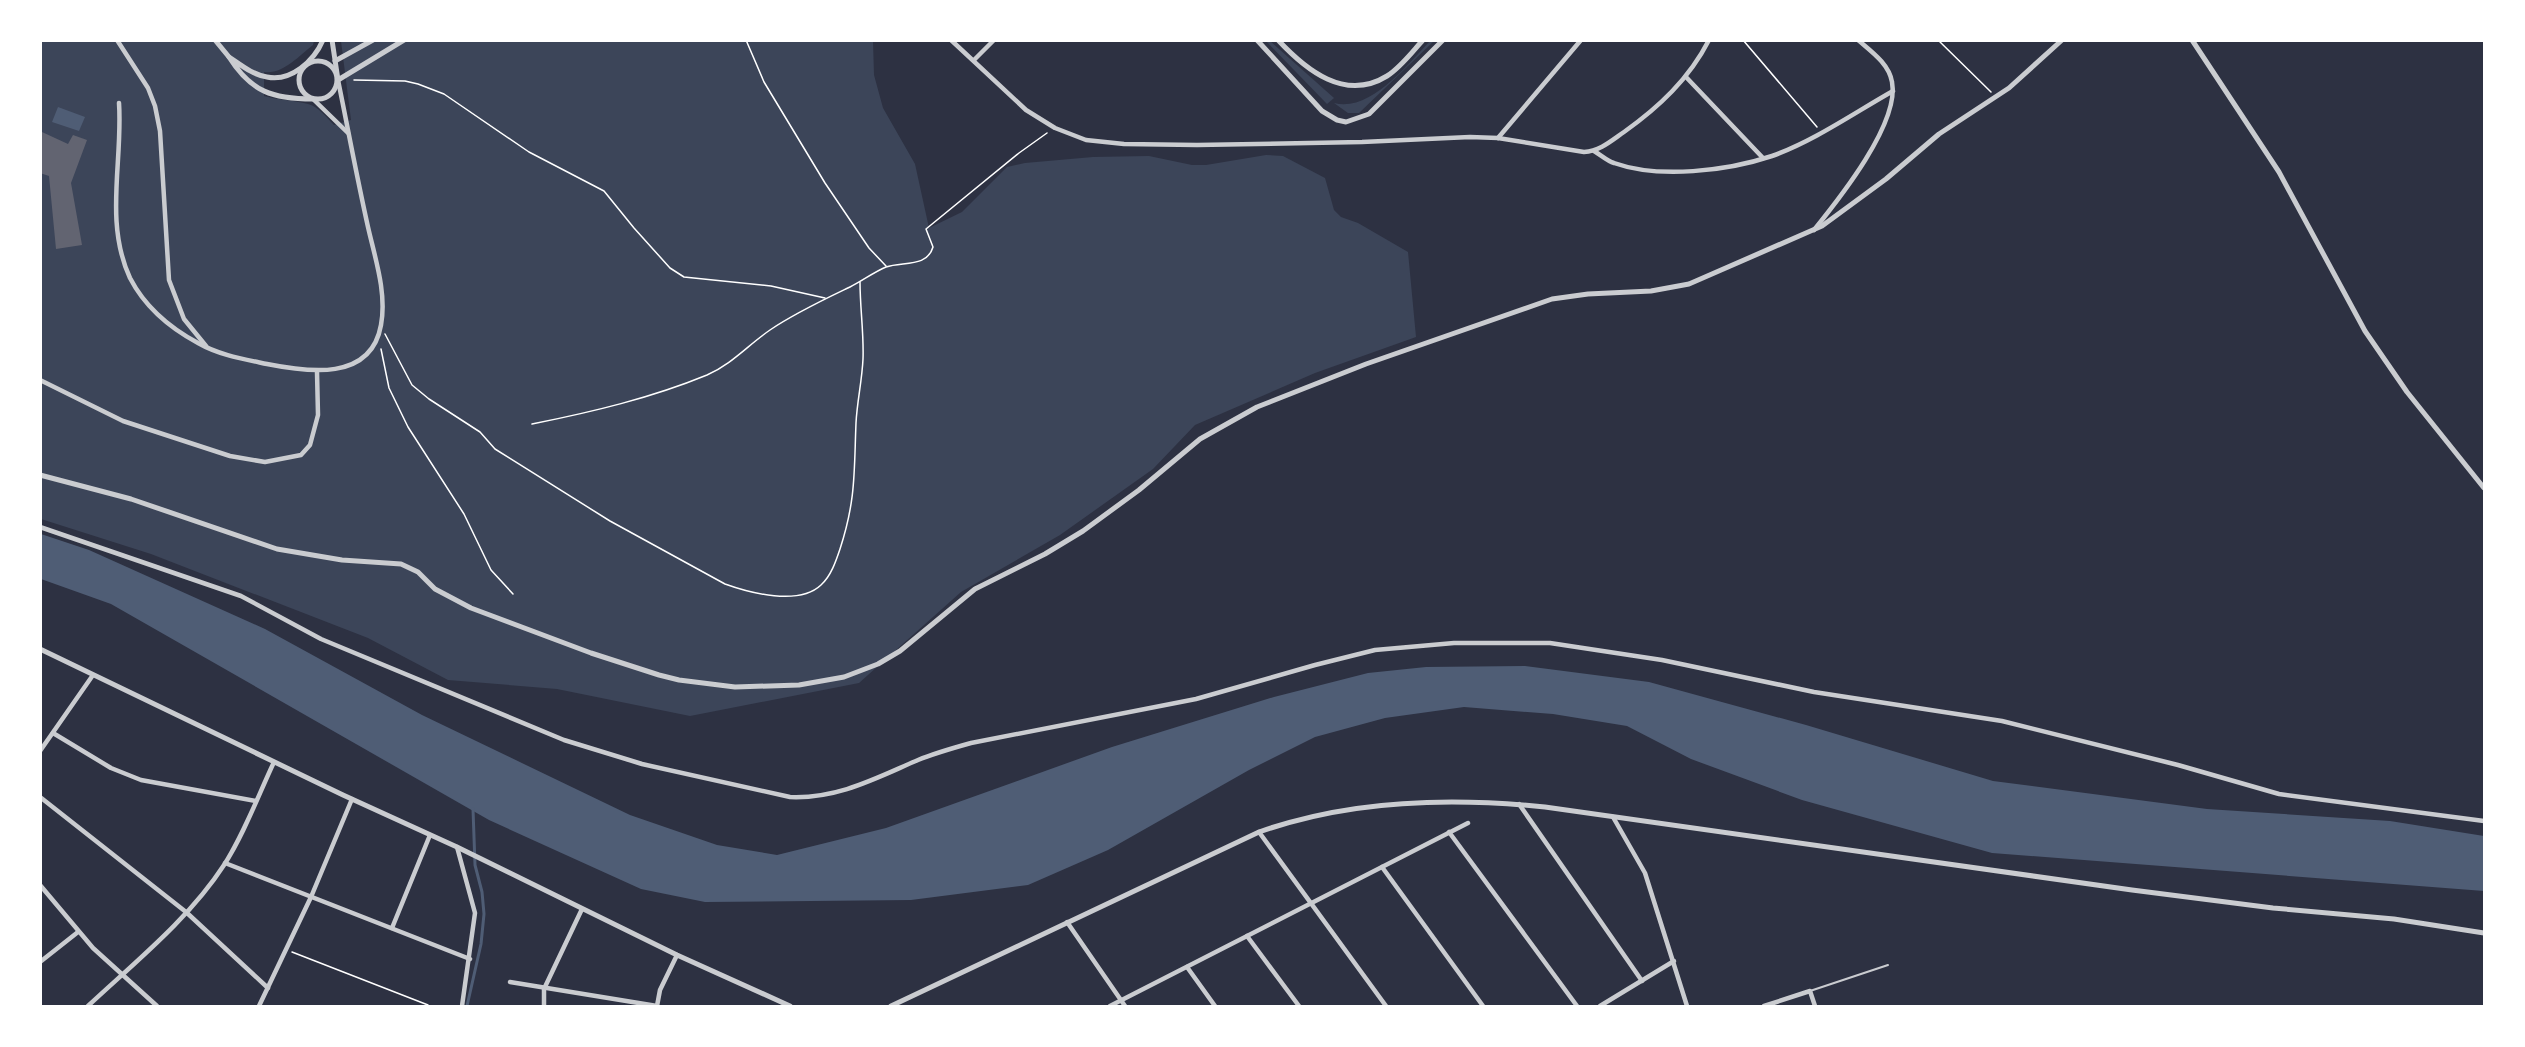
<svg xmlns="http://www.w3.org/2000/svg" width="2525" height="1047" font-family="Cabin,sans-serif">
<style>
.green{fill:#3c4559}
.water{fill:#4f5d75}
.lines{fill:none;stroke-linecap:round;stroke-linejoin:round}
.stream{stroke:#4f5d75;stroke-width:3}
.building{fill:#626471}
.path{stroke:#fff;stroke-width:1.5}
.service{stroke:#caccd0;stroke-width:2}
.minor{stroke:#caccd0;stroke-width:4.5}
.tertiary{stroke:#caccd0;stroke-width:5}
</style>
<rect width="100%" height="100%" fill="#2d3142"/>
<g class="green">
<path d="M1431 40 1434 41 1359 113H1348L1334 103C1370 113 1408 64 1431 40Z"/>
<path d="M41 41H314L313 45C299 56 282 75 264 72V96C278 100 294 100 308 104 318 106 327 118 334 125L351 120 341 41H873L874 75 883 108 915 164 929 228 962 212 1007 167 1025 163 1093 157 1149 156 1192 165H1206L1266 155 1283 156 1325 178 1334 210 1341 217 1358 223 1408 252 1416 337 1315 373 1195 425 1153 469 1060 535 961 592 859 683 690 716 557 689 448 680 368 638 151 554 41 519Z"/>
<path d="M1266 41H1270L1334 98 1327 104Z"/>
</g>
<g class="water">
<path d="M58 107 85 117 79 131 52 122Z"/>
<path d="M41 534 89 550 265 629 422 715 630 815 717 845 777 855 886 828 1112 747 1274 697 1368 673 1426 667 1525 666 1649 682 1806 725 1993 781 2207 809 2390 821 2484 836V891L1992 853 1802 800 1691 759 1627 726 1553 714 1464 707 1385 718 1315 737 1249 770 1108 850 1028 885 911 900 705 902 641 889 489 820 111 604 41 579Z"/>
</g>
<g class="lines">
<path class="stream" d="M467 1006 481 944 484 914 482 892 475 865 473 809"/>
</g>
<path class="building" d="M42 132 68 144 73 135 87 140 71 183 82 245 56 249 49 176 40 173Z"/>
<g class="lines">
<g class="path">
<path d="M746 40 764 82 825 183 869 248 886 266"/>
<path d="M1743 40 1817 127"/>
<path d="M1938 40 1991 92"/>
<path d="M354 80 405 81 418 84 444 94 529 152 604 191 634 228 670 268 684 277 771 286 825 298"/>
<path d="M385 334 412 385 429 399 480 432 495 449 610 521 725 584C750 593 799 606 821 585 831 576 836 561 840 549 856 500 854 472 856 423 857 402 862 381 863 359 864 334 860 308 860 282"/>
<path d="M381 349 389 388 408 427 464 514 491 570 513 594"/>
<path d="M532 424C592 412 651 398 707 375 732 364 748 345 770 330 795 313 823 300 850 287 862 281 874 272 886 267 902 261 927 268 933 247L926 229 1019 153 1047 133"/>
<path d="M292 952 428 1005"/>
</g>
<path class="service" d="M1810 991 1888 965"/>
<g class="minor">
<path d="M117 40 148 88 155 106 160 131 169 280 184 319 206 346"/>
<path d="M951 40 1026 110 1055 128 1086 140 1124 144 1197 145 1362 142 1470 137 1498 138 1584 152C1600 151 1611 141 1624 132 1659 107 1689 79 1709 40"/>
<path d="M974 60 994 40"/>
<path d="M1686 77 1763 158"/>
<path d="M313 99 348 133"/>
<path d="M119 103C123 161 104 222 130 278 145 307 170 328 198 343 219 355 243 359 267 364 307 372 371 382 381 325 387 293 375 258 368 227 357 178 348 129 338 80"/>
<path d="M1498 138 1581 40"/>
<path d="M1594 151C1601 155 1607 161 1614 163 1659 179 1727 171 1772 156 1814 141 1854 113 1893 91"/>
<path d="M1814 230C1839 199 1900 123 1892 82 1889 64 1872 52 1858 40"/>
<path d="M40 380 123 421 230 456 265 462 301 455 310 445 318 415 317 372"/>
<path d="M40 527 241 596 321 639 564 740 642 764 790 797C838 799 876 778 918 760 935 753 953 748 971 743L1196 699 1315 665 1375 650 1454 643H1550L1662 660 1814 692 2002 721 2178 765 2279 794 2484 821"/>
<path d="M53 733 111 768 141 780 256 801"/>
<path d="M40 751 93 675"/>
<path d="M40 797 186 912 268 988"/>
<path d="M1519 804 1642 981"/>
<path d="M1613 817 1645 873 1687 1006"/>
<path d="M1259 832 1386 1006"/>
<path d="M1449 832 1577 1006"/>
<path d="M457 847 475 913 462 1006"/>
<path d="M225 863 470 959"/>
<path d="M1382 867 1483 1006"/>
<path d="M40 885 93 948 157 1006"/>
<path d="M1067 922 1125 1006"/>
<path d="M392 928 430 835"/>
<path d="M1247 936 1299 1006"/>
<path d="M40 962 78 932"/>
<path d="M1187 967 1215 1006"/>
<path d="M510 982 657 1006"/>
<path d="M88 1006C134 963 189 919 224 865 244 834 258 796 274 762"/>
<path d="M259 1006 311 897 352 799"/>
<path d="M544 1006V989L582 909"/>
<path d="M657 1006 660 990 677 955"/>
<path d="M1110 1006 1468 823"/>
<path d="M1600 1006 1674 961"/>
<path d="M1764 1006 1810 991 1815 1006"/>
</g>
<g class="tertiary">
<path d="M215 40 229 57"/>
<path d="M332 40 338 80 404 40"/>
<path d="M1257 40 1322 111 1337 120 1346 122 1369 114 1443 40"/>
<path d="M1278 40C1306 70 1345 102 1387 76 1401 67 1412 52 1423 40"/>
<path d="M2192 40 2279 172 2365 331 2407 392 2484 488"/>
<circle cx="318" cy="80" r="19"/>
<path d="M335 61 373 40"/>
<path d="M313 99C273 99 251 92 229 57 241 65 253 75 267 77 291 82 314 61 323 40"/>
<path d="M40 475 131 499 277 549 342 560 401 564 418 572 435 589 471 608 591 653 659 675 679 680 735 687 799 685 844 677 878 664 900 651 975 589 1045 554 1083 531 1139 490 1200 439 1257 407 1366 364 1552 299 1588 294 1651 291 1689 284 1822 226 1886 179 1939 134 2009 88 2062 40"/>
<path d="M40 649 343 795 457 847 677 955 790 1006"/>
<path d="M891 1006 1259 832C1349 800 1450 797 1545 807L2132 890 2273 908 2394 919 2484 933"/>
</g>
</g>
<rect width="2525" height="1047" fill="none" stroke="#ffffff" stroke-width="84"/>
</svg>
